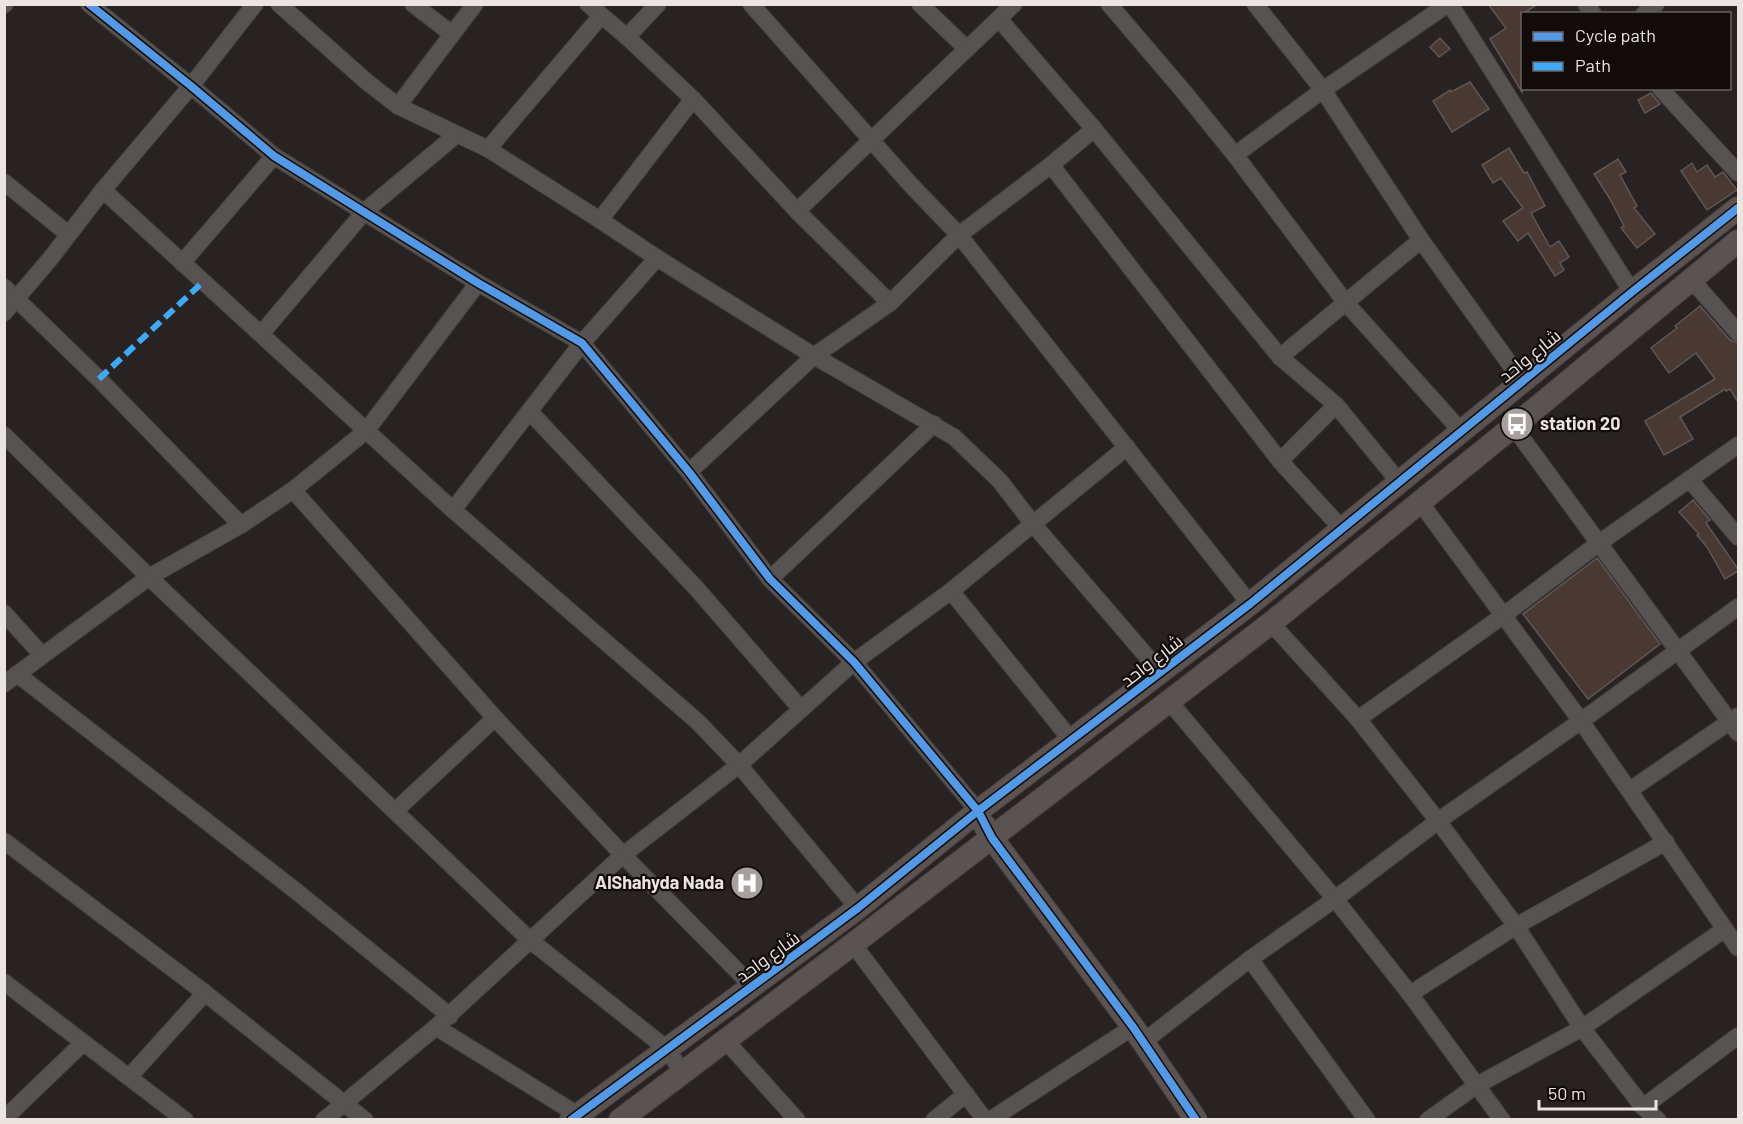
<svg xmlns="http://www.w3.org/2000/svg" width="1743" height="1124" font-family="Barlow,Cairo,sans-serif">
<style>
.building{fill:#493932;stroke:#5d5856;stroke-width:1.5}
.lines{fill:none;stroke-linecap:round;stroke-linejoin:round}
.street-casing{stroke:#45403f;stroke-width:18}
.secondary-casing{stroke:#45403f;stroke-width:24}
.street{stroke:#575352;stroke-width:16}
.secondary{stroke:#5b5352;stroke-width:22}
.quiet{stroke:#3fa9f5;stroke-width:6;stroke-dasharray:12 6;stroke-linecap:butt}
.cycleway-casing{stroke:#110c0b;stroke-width:11}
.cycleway{stroke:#5399e6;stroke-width:8}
.labels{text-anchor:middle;stroke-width:4.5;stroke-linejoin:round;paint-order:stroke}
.street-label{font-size:18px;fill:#ebe4e1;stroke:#110c0b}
.poi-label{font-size:18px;font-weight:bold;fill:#ebe4e1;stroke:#110c0b;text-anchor:start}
</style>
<rect width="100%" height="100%" fill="#282322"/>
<g class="building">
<path d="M1488 4H1538L1522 14V92L1490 39 1506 28Z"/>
<path d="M1440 38 1450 49 1439 57 1430 47Z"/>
<path d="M1470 82 1489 109 1452 132 1433 101 1450 90 1451 92Z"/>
<path d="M1651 93 1660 104 1645 113 1638 100Z"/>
<path d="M1509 148 1524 173 1527 172 1545 206 1531 213 1550 247 1559 241 1569 257 1560 263 1564 270 1555 276 1528 233 1518 241 1503 221 1523 208 1501 178 1493 183 1482 165Z"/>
<path d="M1618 159 1626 172 1620 175 1637 206 1634 208 1655 234 1637 248 1621 228 1624 226 1610 199 1594 174Z"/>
<path d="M1692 163 1697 172 1707 165 1715 177 1723 172 1737 190 1707 210 1681 171Z"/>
<path d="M1700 306 1730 340 1738 343V402L1730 389 1726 391 1725 389 1680 417 1693 439 1664 455 1645 421 1715 379 1696 353 1669 373 1651 348 1677 328 1675 326Z"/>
<path d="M1693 500 1710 520 1706 523 1738 569V571L1725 579 1707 547 1697 535 1699 534 1679 512Z"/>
<path d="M1597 558 1660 644 1588 699 1523 614Z"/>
</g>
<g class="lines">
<defs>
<g id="street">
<path d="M89 4 191 86 274 156 478 283 582 343 689 472 770 579 854 662 978 811"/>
<path d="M279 4 367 82 398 106 488 149 600 220 657 258 814 356 954 437 1000 481 1033 524 1161 673"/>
<path d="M413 4 452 34"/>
<path d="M588 4 627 37 693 99 797 211 890 303"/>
<path d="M751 4 910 184 959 235 1250 604"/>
<path d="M920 4 967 49"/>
<path d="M1109 4 1184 92 1235 155 1346 303 1462 432"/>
<path d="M1255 4 1323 90 1421 240 1522 381"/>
<path d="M1450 4 1632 292"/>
<path d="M1586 4 1593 14"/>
<path d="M4 5 5 4"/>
<path d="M1644 14 1656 4"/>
<path d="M999 19 1094 129 1280 357 1336 405 1400 483"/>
<path d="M627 37 658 4"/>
<path d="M1660 88 1738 173"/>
<path d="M398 106 475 4"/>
<path d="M488 149 601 16"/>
<path d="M1235 155 1323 90 1448 4"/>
<path d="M1051 165 1280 461 1342 529"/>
<path d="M4 182 68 234"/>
<path d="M103 190 453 510 698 722 739 765 858 908"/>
<path d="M797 211 1014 4"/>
<path d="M600 220 693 99"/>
<path d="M182 263 274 156"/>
<path d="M1691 279 1738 333"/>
<path d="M4 287 99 379 241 525"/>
<path d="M4 313 50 259 103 190 191 86 255 4"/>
<path d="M261 334 365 211 456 135"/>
<path d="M1280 357 1421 240"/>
<path d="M530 412 697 589 801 709"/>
<path d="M1513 426 1738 733"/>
<path d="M4 435 149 577 531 941 667 1049 683 1073"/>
<path d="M1280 461 1336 405"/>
<path d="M689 472 814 356 890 303 959 235 1051 165 1094 129"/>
<path d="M1689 479 1738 537"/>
<path d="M293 490 495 718 623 855 753 987"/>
<path d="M1420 502 1581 721 1738 948"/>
<path d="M453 510 582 343 657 258"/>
<path d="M770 579 934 424"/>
<path d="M951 591 1072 741"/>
<path d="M4 613 42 655"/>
<path d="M1271 623 1358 719 1438 821 1516 926 1582 1028 1643 1107 1658 1120"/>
<path d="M17 674 296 891 450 1016"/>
<path d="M4 684 149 577 241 525 293 490 366 431 478 283"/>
<path d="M1169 701 1335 899 1410 994 1502 1120"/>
<path d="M1358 719 1504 615 1599 543 1738 445"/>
<path d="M1630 790 1738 716"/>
<path d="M395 811 495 718"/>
<path d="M4 841 205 993 365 1120"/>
<path d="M853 944 985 1120"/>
<path d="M1250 959 1367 1120"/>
<path d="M4 982 185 1120"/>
<path d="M1410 994 1516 926 1666 842"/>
<path d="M436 1027 578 1115"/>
<path d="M726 1041 797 1120"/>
<path d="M1143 1042 1250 959 1335 899 1438 821 1581 721 1738 607"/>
<path d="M130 1076 205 993"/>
<path d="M1643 1107 1738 1036"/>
<path d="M4 1119 83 1043"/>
<path d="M324 1120 436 1027 623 855 739 765 854 662 951 591 1127 447"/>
<path d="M934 1120 966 1094"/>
<path d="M990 1120 1133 1027"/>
<path d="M1428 1120 1477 1085 1582 1028 1725 929"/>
</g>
<g id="secondary">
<path d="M985 826 992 838 1133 1027 1196 1120"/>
<path d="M571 1120 858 908 978 811 1250 604 1632 292 1738 208"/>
<path d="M620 1120 853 944 1271 623 1541 404 1738 241"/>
</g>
</defs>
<use href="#street" class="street-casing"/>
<use href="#secondary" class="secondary-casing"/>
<use href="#street" class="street"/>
<use href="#secondary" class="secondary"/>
<path class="quiet" d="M99 379 203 282"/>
<defs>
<g id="cycleway">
<path d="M89 4 191 86 274 156 478 283 582 343 689 472 770 579 854 662 978 811 992 838 1133 1027 1196 1120"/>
<path d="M571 1120 858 908 978 811 1250 604 1632 292 1738 208"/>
</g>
</defs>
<use href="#cycleway" class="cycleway-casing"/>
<use href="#cycleway" class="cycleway"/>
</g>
<defs>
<symbol id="bus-disc" viewBox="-11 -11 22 22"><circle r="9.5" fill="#a7a09e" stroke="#110c0b"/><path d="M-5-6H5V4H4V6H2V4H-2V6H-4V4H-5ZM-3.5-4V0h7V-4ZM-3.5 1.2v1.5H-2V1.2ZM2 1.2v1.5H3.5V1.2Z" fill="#fff"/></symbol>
<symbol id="hospital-disc" viewBox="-11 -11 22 22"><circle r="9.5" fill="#a7a09e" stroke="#110c0b"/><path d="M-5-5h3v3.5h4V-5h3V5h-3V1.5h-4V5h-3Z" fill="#fff"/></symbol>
</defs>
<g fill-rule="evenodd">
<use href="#bus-disc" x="1498" y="405" width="38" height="38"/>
<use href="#hospital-disc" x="728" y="864" width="38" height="38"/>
</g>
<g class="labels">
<g class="street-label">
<text transform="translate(1530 356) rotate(-39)" y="6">شارع واحد</text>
<text transform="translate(1152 661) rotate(-38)" y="6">شارع واحد</text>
<text transform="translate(768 957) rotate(-36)" y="6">شارع واحد</text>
</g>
<g class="poi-label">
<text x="1540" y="430">station 20</text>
<text x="724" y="889" text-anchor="end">AlShahyda Nada</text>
</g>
</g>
<rect width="1743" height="1124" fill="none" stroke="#ebe4e1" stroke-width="12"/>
<rect x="1521" y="12" width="210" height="78" fill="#110c0b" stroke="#686261" stroke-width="1.5"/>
<rect x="1533" y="32" width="30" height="9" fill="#5399e6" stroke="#686261" stroke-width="1.5"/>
<text x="1575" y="42" font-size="18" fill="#ebe4e1">Cycle path</text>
<rect x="1533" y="62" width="30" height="9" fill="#3fa9f5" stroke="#686261" stroke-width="1.5"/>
<text x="1575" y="72" font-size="18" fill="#ebe4e1">Path</text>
<path d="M1539 1100v9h117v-9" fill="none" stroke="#ebe4e1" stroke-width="3"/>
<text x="1548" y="1100" font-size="18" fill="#ebe4e1" stroke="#110c0b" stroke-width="4.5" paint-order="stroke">50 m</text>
</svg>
